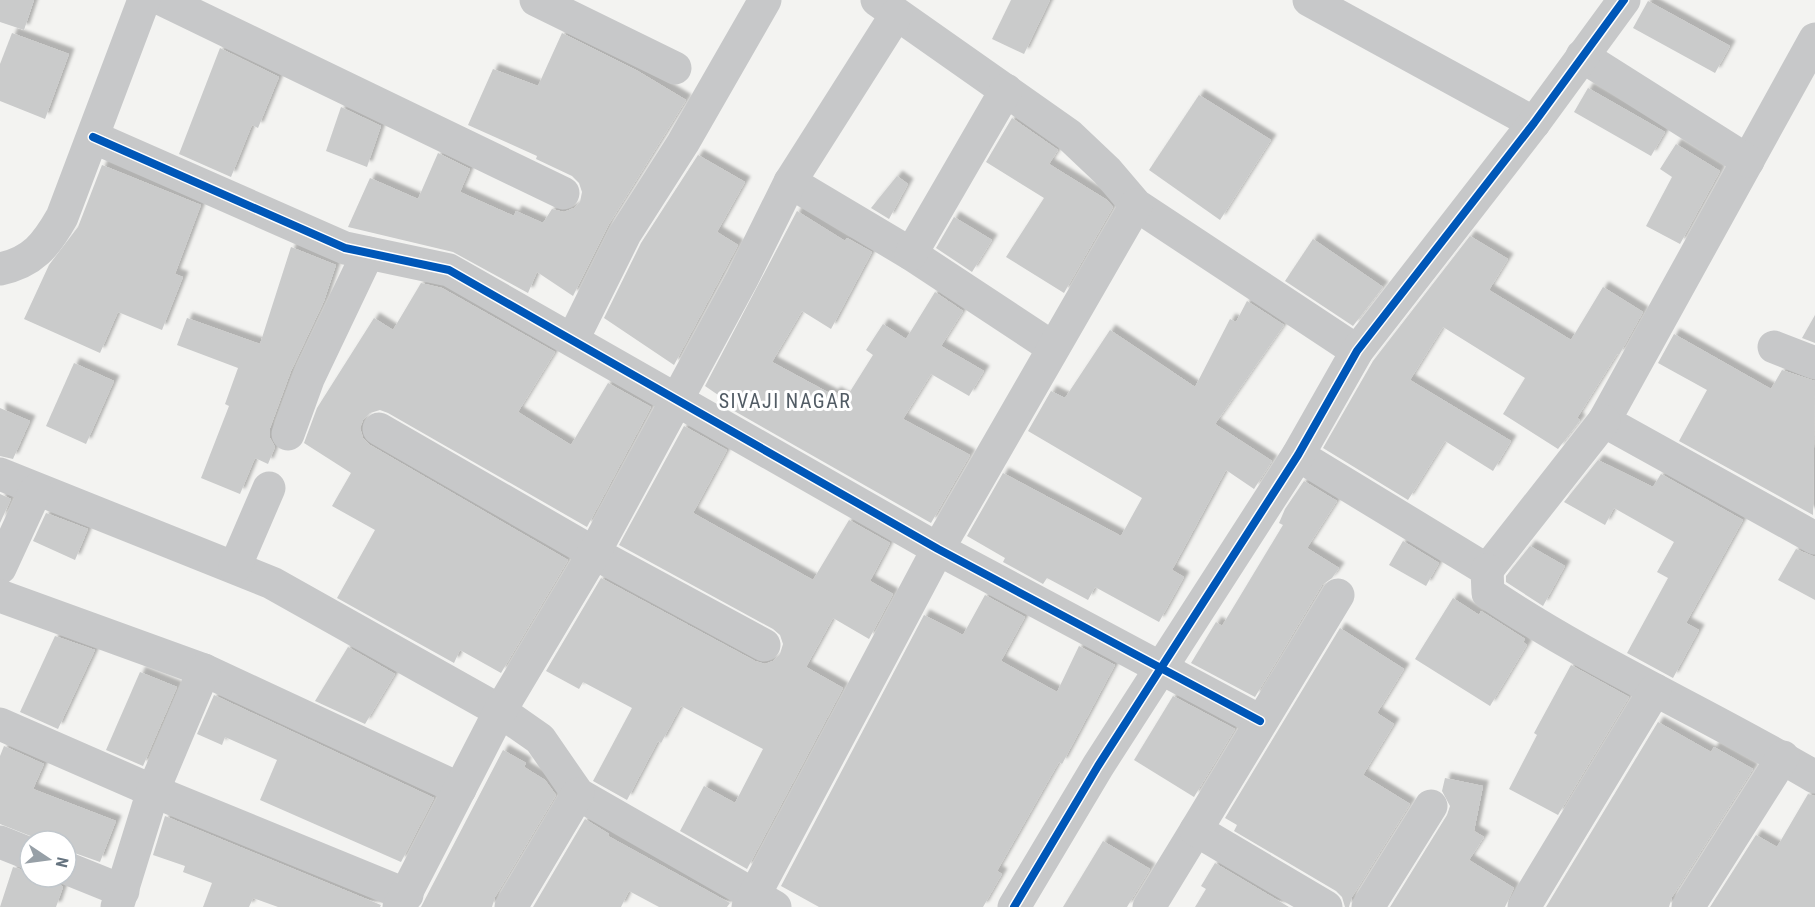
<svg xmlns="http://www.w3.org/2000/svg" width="1815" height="907" font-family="'Roboto Condensed',sans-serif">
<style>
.building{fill:#cacbcb;filter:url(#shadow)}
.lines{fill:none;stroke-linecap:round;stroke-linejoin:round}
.minor{stroke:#c7c8c9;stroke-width:33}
.tertiary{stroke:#c7c8c9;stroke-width:33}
.cycleway-casing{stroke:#fff;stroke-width:11}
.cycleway{stroke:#0057b8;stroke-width:8}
.labels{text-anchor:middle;stroke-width:6;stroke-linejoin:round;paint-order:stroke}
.neighbourhood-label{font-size:20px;letter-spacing:1.5px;fill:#525c65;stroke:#fff}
</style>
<defs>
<filter id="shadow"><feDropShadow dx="5.5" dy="-5.5" stdDeviation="1.5" flood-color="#0004"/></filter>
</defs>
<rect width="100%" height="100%" fill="#f3f3f1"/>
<g class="building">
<path d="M0 0H34L24 30 0 22Z"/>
<path d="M1011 0H1050L1024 54 992 39Z"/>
<path d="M1648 1 1730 46 1715 73 1633 28Z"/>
<path d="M12 33 69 54 45 119 0 101V64Z"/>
<path d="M562 33 636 70 686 100 609 224 573 296 537 272 528 293 453 252 348 227 370 178 418 199 438 153 470 169 460 192 514 216 516 211 543 223 552 209 564 212 574 208 580 202 582 192 579 183 572 176 536 159 537 156 468 125 493 69 538 86Z"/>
<path d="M220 48 279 77 258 128 252 125 231 177 179 154Z"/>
<path d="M1588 88 1665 132 1651 156 1574 112Z"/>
<path d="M1199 95 1271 140 1220 220 1149 170Z"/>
<path d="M341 107 381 126 367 167 326 151Z"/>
<path d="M1012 118 1058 150 1049 164 1107 200 1113 207 1064 293 1006 257 1044 198 986 162Z"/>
<path d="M1676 144 1720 171 1680 244 1646 226 1672 177 1660 169Z"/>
<path d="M698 155 745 182 717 232 738 245 674 365 604 318 641 243Z"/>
<path d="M102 165 201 205 175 274 183 277 162 330 118 312 100 353 24 319 49 265 78 227Z"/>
<path d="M897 176 908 184 889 219 871 208Z"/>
<path d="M797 211 845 241 847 238 872 252 831 329 802 311 772 362 833 395 835 392 846 398 873 355 866 350 883 324 906 339 935 292 963 311 941 346 984 371 969 396 931 374 903 419 970 455 931 523 722 404 724 399 705 386Z"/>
<path d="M954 217 992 240 972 272 936 248Z"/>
<path d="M1470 236 1508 259 1489 290 1571 340 1603 287 1643 312 1619 355 1617 354 1577 418 1580 420 1578 423 1558 449 1503 414 1525 378 1443 327 1410 380 1511 441 1493 471 1445 441 1408 500 1323 448 1373 361Z"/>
<path d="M1313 239 1383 287 1353 326 1285 281Z"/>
<path d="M291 247 336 265 324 301 291 371 270 428V438L275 447 268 464 255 458 240 494 201 478 229 406 225 404 238 368 177 345 187 318 260 344Z"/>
<path d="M421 283 442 288 555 352 518 412 571 445 608 383 651 407 587 527 388 413 380 410 370 413 363 420 360 428 363 438 370 445 568 560 501 673 460 650 454 663 337 598 375 530 332 506 351 473 304 443 317 408 374 318 393 330Z"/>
<path d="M1247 301 1284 325 1215 424 1272 461 1254 489 1226 470 1172 570 1184 577 1159 622 1095 587 1088 600 1047 578 1043 584 1003 562 1005 558 967 536 1003 473 1121 536 1142 498 1028 431 1051 391 1065 398 1110 330 1195 387 1230 319 1236 322Z"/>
<path d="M1815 315V343L1802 338Z"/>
<path d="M1674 334 1771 389 1782 370 1815 381 1813 515 1679 441 1707 390 1658 363Z"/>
<path d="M74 363 114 381 86 444 46 426Z"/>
<path d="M0 408 30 421 13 459 0 456Z"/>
<path d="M684 426 727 450 693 513 813 580 849 520 890 543 870 581 893 594 869 639 833 618 806 667 843 688 747 869 680 831 704 786 735 803 763 749 681 706 661 743 658 741 627 800 593 781 632 708 583 682 579 689 546 671 601 578 755 661 765 664 773 661 780 654 783 644 780 635 773 629 619 545Z"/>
<path d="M1598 460 1653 487 1661 474 1743 520 1686 623 1699 630 1673 678 1627 653 1668 578 1657 572 1674 542 1614 508 1605 525 1564 502Z"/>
<path d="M1304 481 1337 501 1307 548 1339 568 1332 578 1322 585 1255 697 1191 663 1216 622 1222 626 1283 525 1279 523 1285 509Z"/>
<path d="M0 494 11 499 0 523Z"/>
<path d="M46 513 88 529 75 560 33 541Z"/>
<path d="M1403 541 1439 563 1426 586 1389 565Z"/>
<path d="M1530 546 1565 566 1543 606 1506 582V576Z"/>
<path d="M1796 549 1815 557V600L1778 580Z"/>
<path d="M985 595 1025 617 1001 661 1057 692 1079 646 1115 665 1062 764 1059 762 997 871 1002 874 983 907H819L781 886 924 615 963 635Z"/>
<path d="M1453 598 1479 615 1481 611 1525 639 1523 642 1527 645 1490 706 1415 659Z"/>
<path d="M1340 628 1404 669 1377 713 1394 724 1363 775 1410 804 1352 897 1349 907H1345L1342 897 1336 891 1234 831 1237 825 1225 818Z"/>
<path d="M55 636 95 650 58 729 20 712Z"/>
<path d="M348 647 395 674 365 724 315 701Z"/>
<path d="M1571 665 1629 697 1558 815 1509 789 1537 735 1534 733Z"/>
<path d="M140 672 177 687 143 766 106 750Z"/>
<path d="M214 695 434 798 401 862 260 800 277 760 225 737 222 745 197 734Z"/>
<path d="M1173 696 1235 729 1194 797 1134 760Z"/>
<path d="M1658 722 1711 752 1714 747 1753 769 1672 897 1669 907H1546Z"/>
<path d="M4 746 44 764 33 789 116 821 100 862 66 850V841H43L0 824V756Z"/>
<path d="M503 750 526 763 524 767 545 780 556 795 495 897 492 907H421Z"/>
<path d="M1445 778 1483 786 1474 831 1484 837 1469 860 1514 888 1505 907H1390L1447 815 1450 806 1442 791Z"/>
<path d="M1808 794 1815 796V907H1710L1756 835 1777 847Z"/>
<path d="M165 816 381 905 380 907H278L253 898 249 907H203L212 883 183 872 185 866 153 855Z"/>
<path d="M585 819 609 834 608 836 730 903 727 907H659L629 891 621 907H533Z"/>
<path d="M1103 841 1150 869 1127 907H1063Z"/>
<path d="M1215 863 1289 907H1195L1206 889 1201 886Z"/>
<path d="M13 867 30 872V877H50L63 887 56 907H0Z"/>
</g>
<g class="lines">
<g class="minor">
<path d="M163 0 563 193"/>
<path d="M536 0 675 68"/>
<path d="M877 0 1069 135 1107 171 1136 205 1357 351"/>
<path d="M1309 0 1534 123"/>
<path d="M1815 39 1604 421 1815 538"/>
<path d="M1582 56 1748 161"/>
<path d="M93 137 345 248 449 270 938 549 1260 721"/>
<path d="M790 182 911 254 1052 347"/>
<path d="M911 254 1006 90"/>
<path d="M0 269C33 262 46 245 62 217L144 0"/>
<path d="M573 339 625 234 683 143 765 0"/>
<path d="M1774 347 1815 363"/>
<path d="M379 429 594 553 764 645"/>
<path d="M288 434 308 379 368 253"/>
<path d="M1298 455 1487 570 1604 421"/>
<path d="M0 474 272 583 500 711 540 739 578 794 775 907"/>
<path d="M235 567 269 488"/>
<path d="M0 568 36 490"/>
<path d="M1487 570 1488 593C1592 663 1707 713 1815 777"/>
<path d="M0 596 204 670 460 789"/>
<path d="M0 724 153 791 407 895"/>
<path d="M0 842 30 854"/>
<path d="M66 868 123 891"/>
<path d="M117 907 153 791 204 670"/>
<path d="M399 907 500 711 594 553 742 279 790 182 896 15"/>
<path d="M511 907 578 794"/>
<path d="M748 907 938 549 1136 205"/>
<path d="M1149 907 1196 830"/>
<path d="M1326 907 1196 830 1338 595"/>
<path d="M1368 907 1431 806"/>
<path d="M1524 907 1655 690"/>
<path d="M1688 907 1783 757"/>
</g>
<path class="tertiary" d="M1014 907 1098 766 1298 455 1357 351 1534 123 1624 0"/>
<defs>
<g id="cycleway">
<path d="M93 137 345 248 449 270 938 549 1260 721"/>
<path d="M1014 907 1098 766 1298 455 1357 351 1534 123 1624 0"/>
</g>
</defs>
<use href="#cycleway" class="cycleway-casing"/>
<use href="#cycleway" class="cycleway"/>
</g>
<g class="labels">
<g class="neighbourhood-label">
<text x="785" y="408">SIVAJI NAGAR</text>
</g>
</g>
<g transform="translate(48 859) rotate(103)"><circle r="28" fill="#ffffff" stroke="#c1c7cc" stroke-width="1.5"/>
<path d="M0-4.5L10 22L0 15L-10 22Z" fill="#97a0a7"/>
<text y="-9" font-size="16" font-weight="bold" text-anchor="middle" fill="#65737f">N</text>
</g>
</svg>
